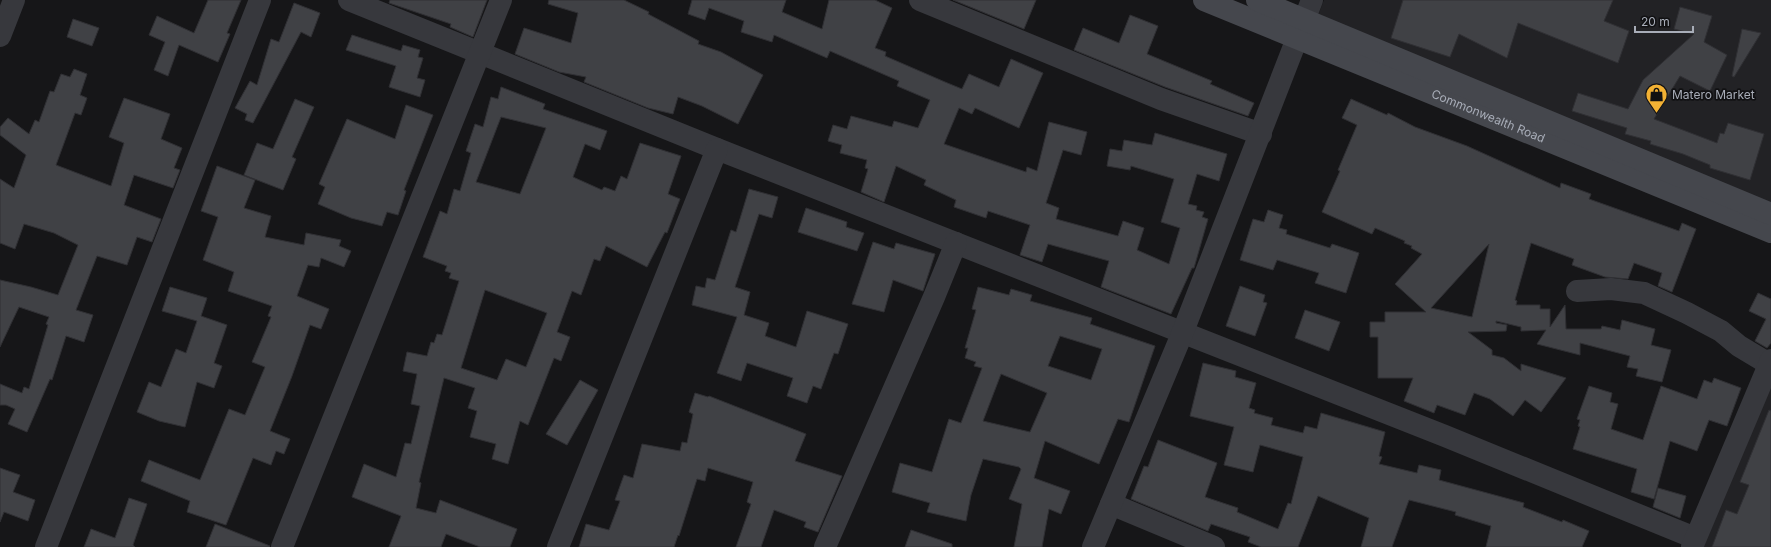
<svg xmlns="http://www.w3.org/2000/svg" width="1771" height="547" font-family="Inter,sans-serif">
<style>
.built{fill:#222225}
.building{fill:#404145;stroke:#303034;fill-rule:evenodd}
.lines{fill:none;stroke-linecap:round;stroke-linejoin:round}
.minor{stroke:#37383d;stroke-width:22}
.secondary{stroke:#45474d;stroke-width:22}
.labels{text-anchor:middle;stroke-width:3.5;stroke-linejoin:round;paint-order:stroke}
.poi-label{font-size:12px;fill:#a8adb8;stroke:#111113;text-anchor:start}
.street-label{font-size:12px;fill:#a8adb8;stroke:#111113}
</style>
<rect width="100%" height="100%" fill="#161618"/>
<g class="built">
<path d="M1324 0H1771V207L1315 23Z"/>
<path d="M1771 364V547H1694Z"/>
</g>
<g class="building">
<path d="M208 0H241L227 33 230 34 218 62 179 45 168 76 154 70 165 42 149 35 157 16 194 33Z"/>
<path d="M390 0H487L473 37 450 27 451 24 389 3Z"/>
<path d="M549 0H624L649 12 648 14 699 41 698 44 721 52 763 75 738 124 702 106 678 97 673 114 648 108 584 82 586 77 559 72 515 54 524 28 571 43 578 13 548 4Z"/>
<path d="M692 0H786L782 12 822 29 829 0H875L892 8 875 48 886 52 885 56 945 82 962 89 969 74 999 87 1011 59 1043 73 1019 128 975 108 972 114 959 108 944 144 1026 172 1027 167 1037 171 1049 122 1087 132 1081 155 1063 150 1046 203 1059 208 1056 219 1118 236 1123 221 1144 228 1137 250 1169 264 1180 228 1161 222 1174 179 1131 166 1130 170 1107 166 1110 149 1122 151 1124 140 1152 145 1155 133 1227 154 1219 181 1197 174 1188 204 1197 206 1196 210 1204 212 1202 217 1208 219 1194 268H1192L1171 314 1101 287 1109 261 1048 244 1042 262 1020 255 1030 225 988 211 986 218 954 207 956 200 924 185 926 180 896 166 884 202 861 192 868 169 865 168 867 160 840 153 842 145 828 141 833 125 847 129 851 116 892 127 894 121 918 128 930 100 897 86 899 81 830 51 827 58 774 35 772 42 741 32 744 21 709 8 705 20 688 14Z"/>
<path d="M953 0H1036L1024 29Z"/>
<path d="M1403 0H1613L1604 21 1629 31 1618 63 1518 23 1507 58 1459 34 1450 57 1391 38Z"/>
<path d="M294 3 320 13 311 37 301 32 253 123 245 120 247 114 235 108 250 81 257 85 271 39 279 42Z"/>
<path d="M1680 7 1712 16 1704 42 1727 55 1710 91 1680 76 1654 119 1717 143 1720 133 1724 134 1728 123 1764 134 1750 180 1710 168V165L1683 154 1650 144 1651 141 1625 134 1627 128 1572 111 1578 93 1628 109 1643 80 1694 34 1674 29Z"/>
<path d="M1130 15 1158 26 1147 54 1212 81 1210 84 1254 103 1248 116 1165 87 1074 50 1083 28 1119 43Z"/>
<path d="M73 19 99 28 92 46 67 37Z"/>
<path d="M1742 29 1761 33 1734 77 1732 76Z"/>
<path d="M352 35 401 51 403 45 420 50 418 57 423 58 417 78 425 80 420 97 389 87 396 66 346 50Z"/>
<path d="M74 69 87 74 80 95 87 98 81 115 75 113 56 165 111 186 124 143 109 137 124 98 170 114 161 139 182 148 174 168 180 170 173 188 134 175 124 205 161 219 152 242 137 237 127 265 97 256 76 310 93 315 84 342 66 336 52 380 50 379 27 432 8 424 15 409 6 405H0V384L22 393 24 387 29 389 48 325 46 324 49 317 19 307 0 347V280L31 287 58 295 78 245 54 233 24 224 15 249 0 243V179L14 188 26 155 0 135V127L8 118 29 134 35 120 39 122 50 91 54 92 61 74 70 77Z"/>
<path d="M501 87 545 104 543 109 607 131 600 150 585 144 573 177 602 190 604 187 615 191 621 176 627 179 640 143 681 156 668 194 680 199 667 233 665 232 647 267 606 246 600 261 594 259 581 295 572 291 557 332 570 337 561 361 554 358 528 425 520 421 508 464 492 459 496 444 470 437 477 411 468 408 475 388 444 378 419 482 421 483 416 508 436 513 440 500 517 529 510 547H480L446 534 441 547H389L401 516 352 497 364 464 396 477 405 443 411 444 420 406 411 404 417 374 403 371 407 352 427 356 431 342 434 343 437 334 442 335 459 281 449 278 451 273 445 271 447 266 423 257 440 211 447 214 454 189 460 191 471 153 466 151 475 124 483 127 491 97 498 99ZM501 117 546 128 520 194 476 182ZM485 290 547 313 526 367 506 359 497 380 461 368Z"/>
<path d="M295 99 314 107 292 157 296 159 283 190 244 175 257 143 273 149Z"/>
<path d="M1351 99 1387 115 1388 113 1415 127 1467 146 1560 188 1561 183 1591 194 1589 199 1679 231 1682 223 1696 229 1672 292 1658 286 1662 273 1634 263 1628 279 1605 277 1572 265 1574 259 1531 243 1515 300 1517 301 1516 305H1540V309H1550V327L1565 305 1566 329H1601L1602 326 1620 330 1622 320 1655 329 1651 345 1671 350 1662 382 1636 376 1638 369 1627 367 1630 356 1580 343V355L1537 344 1546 330 1521 331V327L1496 321V323L1507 325 1506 331 1468 332 1492 350V355L1504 358 1521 371V364L1566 378 1541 412 1525 400 1513 416 1490 399 1474 393 1465 415 1437 405 1434 413 1404 401 1413 378H1378V337H1370V322H1385V312H1426L1395 284 1422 254 1411 248 1412 246 1404 243 1405 241 1375 228 1372 234 1322 212 1340 171 1338 170 1357 125 1342 118ZM1489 244 1472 317 1431 308Z"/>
<path d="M406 105 433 115 404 190 406 191 398 215 387 212 382 226 351 218 318 204 325 187 319 184 347 119 395 139Z"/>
<path d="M217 166 255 180 244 208 271 216 265 237 304 245 306 233 341 240 339 246 351 251 344 267 321 258 319 267 308 265 297 296 329 309 321 329 310 325 292 376 270 431 290 439 284 454 276 451 271 465 253 458 226 525 187 512 190 501 141 481 149 460 200 480 229 409 245 415 265 367 252 362 271 317 268 316 272 306 228 291 234 272 203 260 218 217 201 211Z"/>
<path d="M749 189 778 197 772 218 759 214 735 287 750 292 744 315 769 323 765 336 796 347 807 311 848 324 838 354 834 353 821 389 813 386 807 403 787 396 793 378 747 363 741 381 717 373 737 317 692 305 696 286 705 288 707 278 715 280 731 230 736 232Z"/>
<path d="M806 208 847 222 846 227 864 233 857 251 798 232Z"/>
<path d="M1268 210 1283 215 1279 228 1287 230 1286 234 1330 248 1332 244 1359 253 1346 293 1315 283 1319 273 1277 260 1273 270 1240 260 1253 219 1264 222Z"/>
<path d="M873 242 894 249 896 243 935 254 923 291 893 280 884 312 852 304Z"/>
<path d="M1240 286 1265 295 1263 302 1267 303 1255 336 1226 326Z"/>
<path d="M170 287 207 298 201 316 227 325 214 363 222 366 214 388 197 382 185 427 159 421 137 412 149 382 161 387 176 349 186 353 197 321 162 311Z"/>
<path d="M978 287 1009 295 1011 289 1032 295 1030 301 1092 318 1090 324 1155 346 1129 422 1118 419 1099 464 1045 441 1034 478 1070 491 1061 514 1049 509 1042 547H1014L1022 504 1009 499 1021 469 1019 467 983 459 971 495 966 521 927 512 930 503 892 492 900 463 932 472 949 419 961 423 982 368 974 366 976 362 965 358 968 348H965L976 310 972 309ZM1060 336 1102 349 1091 380 1048 366ZM1001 374 1047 393 1030 432 983 421Z"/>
<path d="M1758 293 1771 299V343L1767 348 1755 341 1766 319 1749 311Z"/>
<path d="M1305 310 1340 322 1329 351 1295 338Z"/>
<path d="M1203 363 1236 371 1235 377 1256 383 1249 408 1255 410 1254 413 1273 418 1271 425 1303 433 1305 426 1317 429 1321 413 1385 432 1379 456 1382 457 1379 464 1417 473 1419 465 1441 470 1439 480 1524 503 1523 507 1562 522 1563 520 1589 531 1582 547H1486L1491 526 1455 515 1456 512 1409 500 1392 547H1361L1369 518 1318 496 1298 547H1261L1248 542 1250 537 1211 524 1208 531 1131 499 1144 466 1148 467 1158 440 1217 463 1205 497 1238 508 1237 512 1278 529 1288 503 1291 504 1303 457 1260 445 1253 472 1224 465 1234 427 1190 416Z"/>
<path d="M1714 378 1741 388 1727 426 1709 420 1697 451 1670 441 1654 499 1631 492 1637 469 1573 449 1580 427 1578 426 1580 420 1577 419 1589 386 1612 393 1610 402 1618 404 1611 429 1643 440 1661 386 1697 399 1704 380 1712 383Z"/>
<path d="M580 380 598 390 567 445 546 434Z"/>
<path d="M695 393 708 397 709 396 806 434 795 461 842 476 818 532 804 527 806 522 774 510 761 547H736L751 504 747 502 753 482 708 468 705 481 697 479 679 536 678 535 674 547H579L586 524 609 530 620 501 615 500 624 475 633 478 642 444 680 451 682 442 687 443 693 414 689 412Z"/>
<path d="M1769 410 1771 411V547H1712L1726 510 1737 514 1749 485 1740 482Z"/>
<path d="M0 468 20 475 13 492 35 500 28 521 4 512 0 522Z"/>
<path d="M1658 488 1686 496 1680 518 1653 507Z"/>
<path d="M129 498 147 504 133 545 135 547H84L91 529 115 538Z"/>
<path d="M215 524 270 546 269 547H206Z"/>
<path d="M911 530 952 544V547H905Z"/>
</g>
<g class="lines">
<g class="minor">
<path d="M349 0 717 149 1445 436 1695 538"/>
<path d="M920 0 1161 99 1261 134"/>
<path d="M0 36 14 0"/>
<path d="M1577 291 1611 289 1644 293 1687 313 1721 331 1739 346 1769 364"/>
<path d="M1111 504 1214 547"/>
<path d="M46 547 260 0"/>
<path d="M282 547 501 0"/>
<path d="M558 547 717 149"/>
<path d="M825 547 934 297 956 243"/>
<path d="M1093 547 1182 334 1312 0"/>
<path d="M1692 547 1771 360"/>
</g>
<g class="secondary">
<path id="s1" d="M1204 0 1771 232"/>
<path d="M1257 0 1771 214"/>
</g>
</g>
<defs>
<symbol id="shop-pin" viewBox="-11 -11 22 30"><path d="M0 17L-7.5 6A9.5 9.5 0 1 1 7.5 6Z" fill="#f2b134" stroke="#111113"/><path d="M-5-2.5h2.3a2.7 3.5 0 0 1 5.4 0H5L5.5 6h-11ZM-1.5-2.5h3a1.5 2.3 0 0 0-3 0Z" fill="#111"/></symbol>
</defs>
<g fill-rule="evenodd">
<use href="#shop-pin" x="1644" y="82" width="25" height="34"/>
</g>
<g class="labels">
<g class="poi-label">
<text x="1672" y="99">Matero Market</text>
</g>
<g class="street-label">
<text dy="4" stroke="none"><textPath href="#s1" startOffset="307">Commonwealth Road</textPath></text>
</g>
</g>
<path d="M1635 26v6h58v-6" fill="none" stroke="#a8adb8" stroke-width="2"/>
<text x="1641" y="26" font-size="12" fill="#a8adb8" stroke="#111113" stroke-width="3" paint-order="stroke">20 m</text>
</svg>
